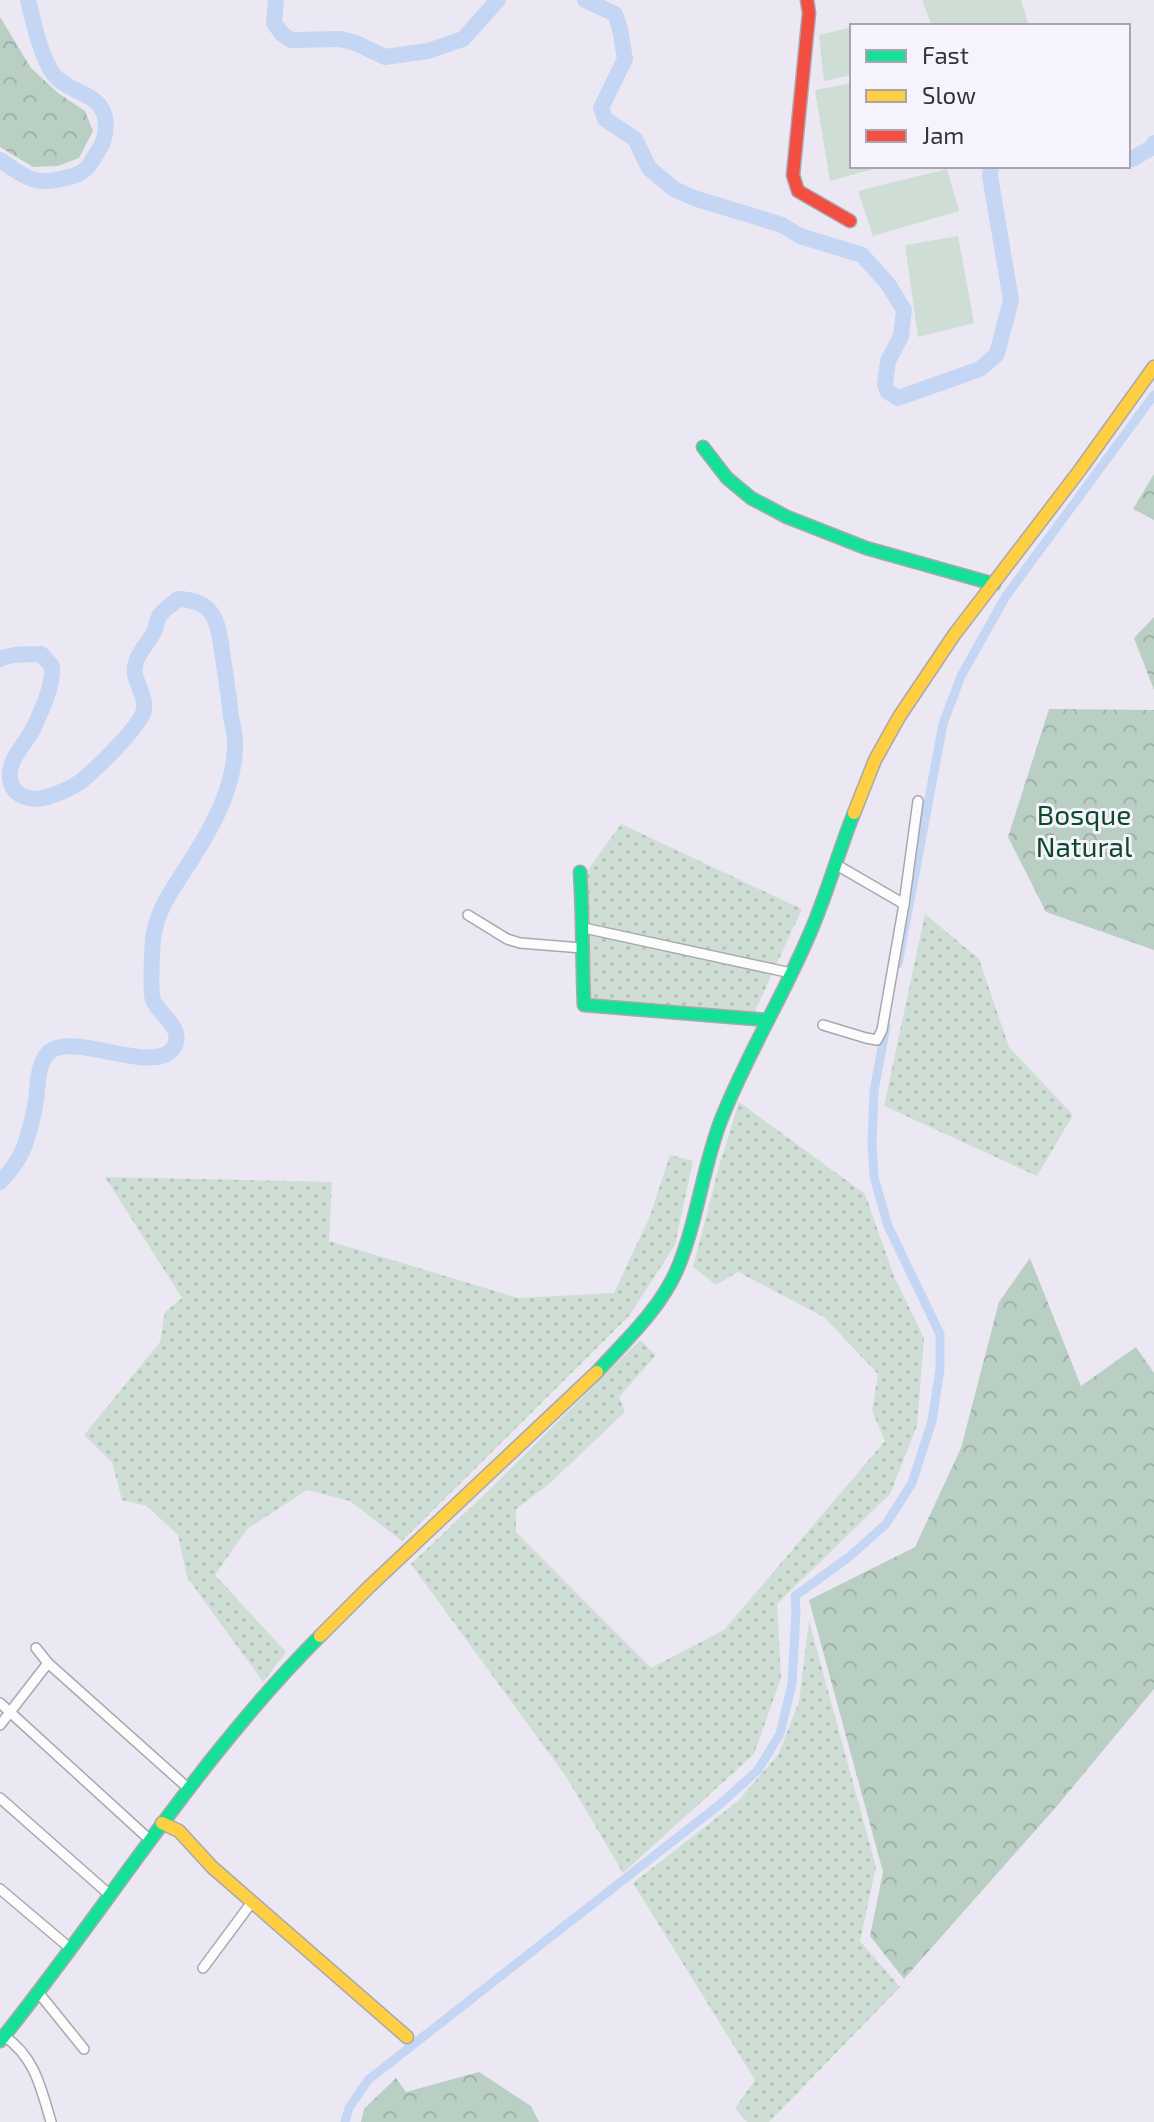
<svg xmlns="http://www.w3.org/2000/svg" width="1154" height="2122" font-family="'Exo 2',sans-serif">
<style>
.grass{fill:url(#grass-dots)}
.forest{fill:url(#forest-crowns)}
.pitch{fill:#ceded5}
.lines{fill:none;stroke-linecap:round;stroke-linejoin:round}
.canal{stroke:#c4d6f4;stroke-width:9}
.river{stroke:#c4d6f4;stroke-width:16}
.street-casing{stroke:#aaa7af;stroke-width:12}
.fast-casing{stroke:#aaa7af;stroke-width:15}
.slow-casing{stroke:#aaa7af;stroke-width:15}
.jam-casing{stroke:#aaa7af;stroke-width:15}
.street{stroke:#fcfcfd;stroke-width:9}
.fast{stroke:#16e098;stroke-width:12}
.slow{stroke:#ffcf43;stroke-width:12}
.jam{stroke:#f24e42;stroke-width:12}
.labels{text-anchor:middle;stroke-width:6;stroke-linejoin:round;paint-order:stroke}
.park-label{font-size:28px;fill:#094c26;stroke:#f7f3fe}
</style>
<defs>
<pattern id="grass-dots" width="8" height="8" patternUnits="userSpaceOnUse" patternTransform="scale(2)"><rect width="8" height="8" fill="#ceded5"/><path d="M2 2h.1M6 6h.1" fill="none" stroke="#b2bfb8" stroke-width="1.8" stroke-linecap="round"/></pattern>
<pattern id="forest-crowns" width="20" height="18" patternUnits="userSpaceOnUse" patternTransform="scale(2)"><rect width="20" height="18" fill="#bacfc3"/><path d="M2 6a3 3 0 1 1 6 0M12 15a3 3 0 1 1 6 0" fill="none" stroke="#a0b2a8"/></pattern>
</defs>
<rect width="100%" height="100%" fill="#ece8f3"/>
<g class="grass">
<path d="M621 824 802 909 749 1024 582 1009 583 877Z"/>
<path d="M925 914 979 959 1009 1047 1073 1115 1037 1176 884 1106Z"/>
<path d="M739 1102 865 1194 894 1276 924 1338 917 1426 890 1494 777 1604 781 1678 754 1754 623 1873 567 1778 411 1564 486 1493 640 1340 656 1355 619 1397 625 1412 549 1484 516 1509V1532L651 1668 724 1630 885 1441 872 1411 878 1374 824 1317 738 1272 716 1285 693 1267 720 1163Z"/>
<path d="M670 1155 693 1161 675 1245 629 1316 402 1541 350 1501 307 1490 247 1529 215 1575 286 1652 263 1682 187 1577 178 1535 147 1506 122 1500 112 1462 84 1435 160 1342 165 1312 182 1298 105 1177 332 1182 329 1241 518 1298 614 1293 650 1216Z"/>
<path d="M809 1621 876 1867 860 1941 900 1987 769 2122H747L735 2108 755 2080 633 1883 738 1801 778 1755 799 1702Z"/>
</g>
<g class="forest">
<path d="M0 17 31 68 58 93 85 111 93 131 79 158 58 166 33 167 0 147Z"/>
<path d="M1154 474V520L1133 509Z"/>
<path d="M1154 617V690L1134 638Z"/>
<path d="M1049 709 1154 710V950L1046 912 1008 837Z"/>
<path d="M1030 1258 1081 1386 1136 1347 1154 1373V1689L1057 1806 904 1979 870 1936 883 1872 809 1600 915 1547 961 1448 999 1302Z"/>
<path d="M479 2072 531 2106 539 2122H361L364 2109 396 2078 406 2092Z"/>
</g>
<g class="pitch">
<path d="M922 0H1021L1029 26H932Z"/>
<path d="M852 27V75L824 81 819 35Z"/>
<path d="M852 83V166H884L830 181 815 90Z"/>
<path d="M947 169 959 211 873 236 858 191Z"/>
<path d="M958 236 974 323 918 337 905 245Z"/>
</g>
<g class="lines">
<g class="canal">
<path d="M898 964 943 724 961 676 1006 596 1154 395"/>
<path d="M345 2122 349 2108 368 2080 719 1805 758 1770 780 1734 792 1684 796 1611 795 1596 849 1557 886 1524 912 1483 932 1421 940 1369V1334L888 1226 874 1177 872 1143 874 1091 886 1026"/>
</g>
<g class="river">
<path d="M276 0 274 23 282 34 291 40 341 39 358 44 385 57 428 51 463 39 498 0"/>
<path d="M585 0 615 14 620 29 625 59 601 108 605 119 635 139 649 168 674 189 694 198 782 225 800 236 862 255 888 284 904 310 901 336 888 361 885 384 888 392 898 398 980 369 997 354 1011 300 990 176 991 166"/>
<path d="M1128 158 1132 159 1151 148 1154 143"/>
<path d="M0 160C30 180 36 187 73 176 88 171 90 164 98 151 105 141 107 129 105 117 99 92 69 93 54 75 41 58 33 21 28 0"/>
<path d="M0 659C12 653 28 655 41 654L52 666C53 687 42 710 33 729 24 747 5 761 11 783 15 798 34 801 47 797 57 794 71 788 80 782 94 771 141 726 144 710 146 699 138 686 135 675 132 657 147 646 154 632 156 627 157 619 160 615 164 609 173 604 178 599 214 600 218 621 222 651 225 673 229 695 231 717 233 727 236 738 235 747 234 786 215 822 195 854 180 879 159 904 154 933 152 943 150 991 153 1000 158 1014 185 1028 174 1047 156 1076 79 1034 52 1050 37 1059 38 1085 36 1100 34 1115 29 1133 24 1147 19 1160 10 1172 0 1182"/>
</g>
<defs>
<g id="street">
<path d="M835 864 904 904"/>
<path d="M468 915 507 939 520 943 582 948"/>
<path d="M584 928 791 973"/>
<path d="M823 1025 866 1038 877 1040 882 1030 904 904 918 801"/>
<path d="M36 1648 48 1663 189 1789"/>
<path d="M0 1703 150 1840"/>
<path d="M0 1725 48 1663"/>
<path d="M0 1798 110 1895"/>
<path d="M0 1889 71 1949"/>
<path d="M203 1968 252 1902"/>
<path d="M38 1992 84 2049"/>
<path d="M4 2036C35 2057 41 2088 51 2122"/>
</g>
<g id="fast">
<path d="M703 447 727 478 751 498 787 517 866 548 994 584"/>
<path d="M580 872C583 917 582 960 584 1005L768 1020"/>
<path d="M597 1372C625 1341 658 1311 676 1272 697 1224 702 1169 721 1120 746 1056 783 997 810 933 827 894 838 853 854 813"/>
<path d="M0 2041C108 1907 197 1759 320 1636"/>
</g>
<g id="slow">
<path d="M854 813 875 760 899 717 954 635 1080 470 1154 367"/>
<path d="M320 1636 369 1587 597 1372"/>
<path d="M162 1823 179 1831 212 1867 407 2037"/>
</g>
<path id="jam" d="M807 0 809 13 793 175 798 191 850 221"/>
</defs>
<use href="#street" class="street-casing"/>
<use href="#fast" class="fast-casing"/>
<use href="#slow" class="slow-casing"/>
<use href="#jam" class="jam-casing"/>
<use href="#street" class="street"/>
<use href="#fast" class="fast"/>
<use href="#slow" class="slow"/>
<use href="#jam" class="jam"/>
</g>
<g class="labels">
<g class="park-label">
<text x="1084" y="825">Bosque<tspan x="1084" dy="32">Natural</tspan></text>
</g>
</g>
<rect x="850" y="24" width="280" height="144" fill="#f7f3fe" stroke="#a9a5af" stroke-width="2"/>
<rect x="866" y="50" width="40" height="12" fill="#16e098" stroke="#a9a5af" stroke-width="2"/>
<text x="922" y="64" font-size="24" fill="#343138">Fast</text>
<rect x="866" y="90" width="40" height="12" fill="#ffcf43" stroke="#a9a5af" stroke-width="2"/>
<text x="922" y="104" font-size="24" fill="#343138">Slow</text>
<rect x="866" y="130" width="40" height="12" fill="#f24e42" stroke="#a9a5af" stroke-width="2"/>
<text x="922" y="144" font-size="24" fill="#343138">Jam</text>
</svg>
